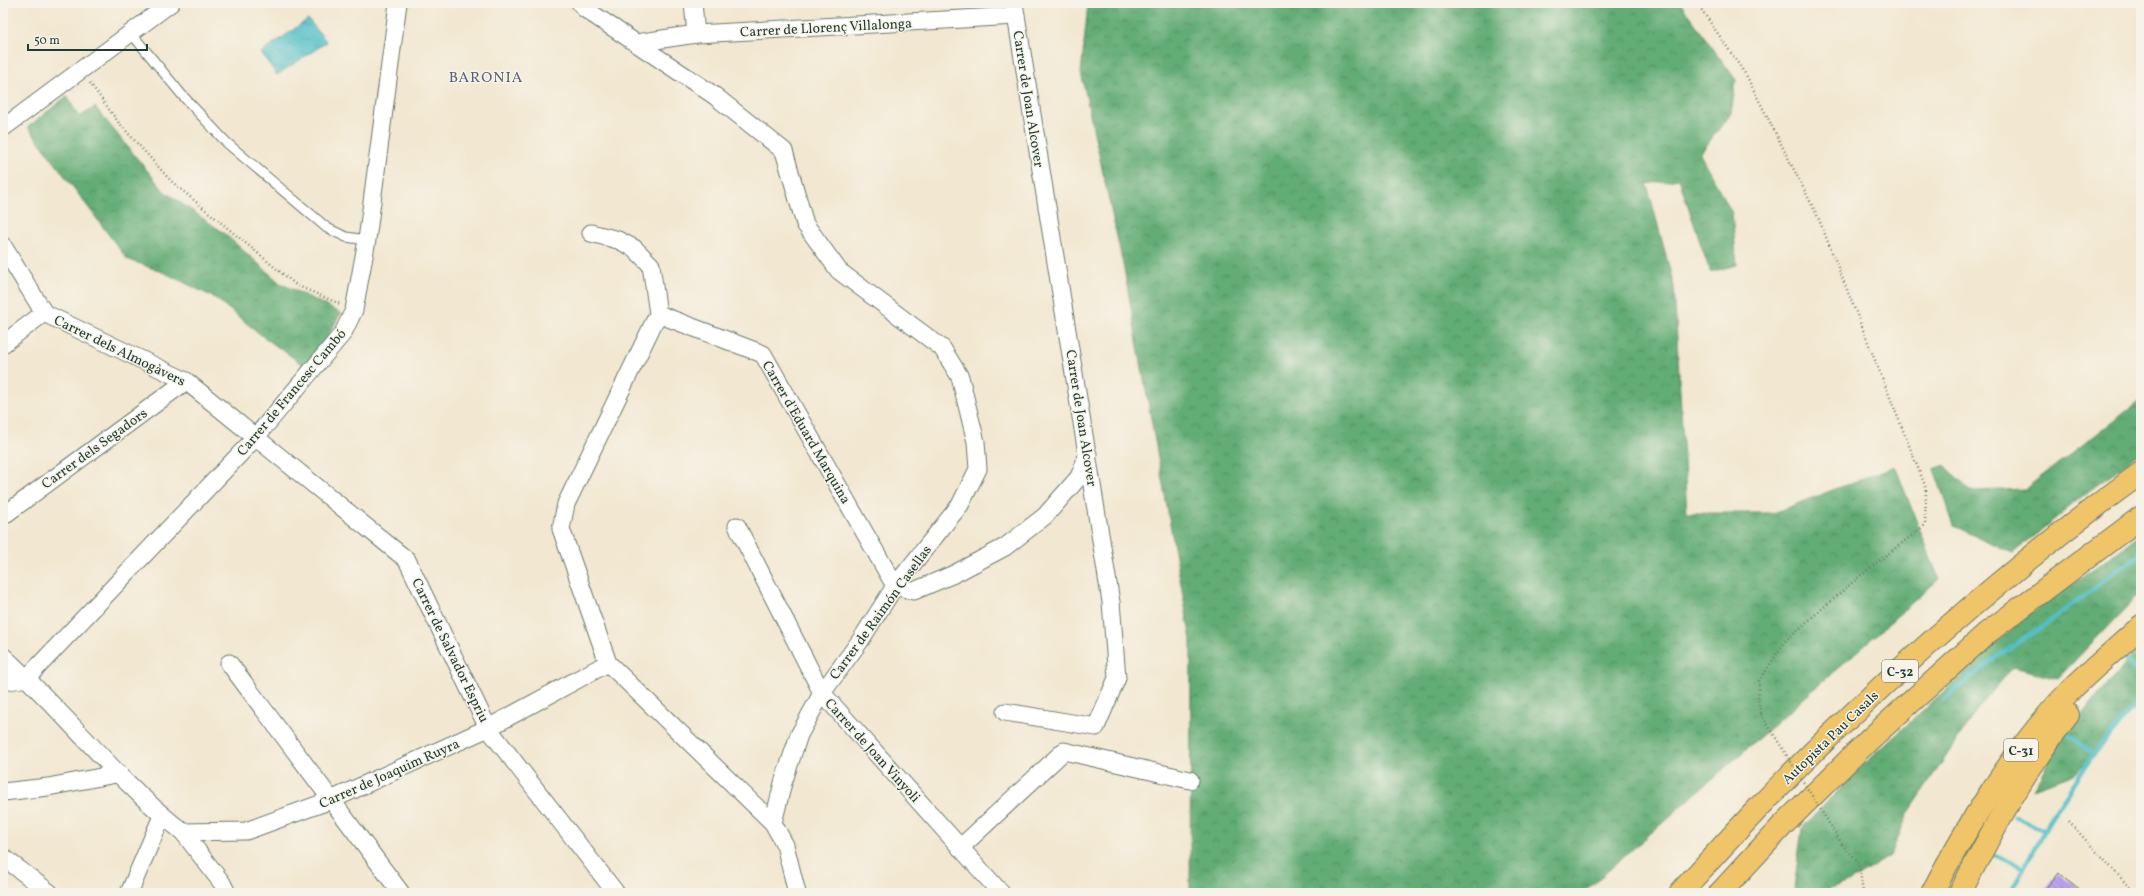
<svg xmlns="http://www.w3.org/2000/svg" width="2144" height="896" font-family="Vollkorn,serif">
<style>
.forest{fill:url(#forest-crowns);stroke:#407454}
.water{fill:url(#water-ripples);stroke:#387e7e}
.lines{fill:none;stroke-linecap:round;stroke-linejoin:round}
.stream{stroke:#52c0c9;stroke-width:4.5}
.building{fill:url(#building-back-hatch)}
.service-casing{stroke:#69786b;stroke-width:11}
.minor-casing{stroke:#69786b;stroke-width:19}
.primary-casing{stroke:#69786b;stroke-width:24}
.motorway-casing{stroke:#69786b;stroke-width:24}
.path{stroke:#69786b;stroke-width:2.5;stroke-dasharray:1 3;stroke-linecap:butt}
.service{stroke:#fff;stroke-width:9}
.minor{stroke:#fff;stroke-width:17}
.primary{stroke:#f0c469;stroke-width:22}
.motorway{stroke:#f0c469;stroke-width:22}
.path-bridge{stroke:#69786b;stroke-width:2.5;stroke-dasharray:1 3;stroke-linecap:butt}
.labels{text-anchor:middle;stroke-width:3;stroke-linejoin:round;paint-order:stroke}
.shield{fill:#f7f3e8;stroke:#60746a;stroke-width:1}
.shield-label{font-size:13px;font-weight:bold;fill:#1f3d34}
.street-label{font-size:14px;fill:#1f3d34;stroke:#f7f3e8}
.neighbourhood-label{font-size:15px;letter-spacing:1px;fill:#566176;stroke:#f7f3e8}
</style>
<defs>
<pattern id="forest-crowns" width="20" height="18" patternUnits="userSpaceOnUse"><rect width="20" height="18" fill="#62ac74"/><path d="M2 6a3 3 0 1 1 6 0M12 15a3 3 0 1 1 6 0" fill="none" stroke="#508d60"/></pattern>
<pattern id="water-ripples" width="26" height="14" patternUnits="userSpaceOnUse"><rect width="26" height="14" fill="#52c0c9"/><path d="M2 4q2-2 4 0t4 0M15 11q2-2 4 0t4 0" fill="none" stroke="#439da4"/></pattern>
<pattern id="building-back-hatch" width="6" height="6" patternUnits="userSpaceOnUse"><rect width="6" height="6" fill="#bba5f0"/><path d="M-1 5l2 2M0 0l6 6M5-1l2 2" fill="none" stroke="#9788c3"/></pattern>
</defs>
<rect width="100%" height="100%" fill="#f7f3e8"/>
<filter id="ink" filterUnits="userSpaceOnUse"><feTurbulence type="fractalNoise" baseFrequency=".025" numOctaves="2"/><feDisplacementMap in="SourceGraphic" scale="8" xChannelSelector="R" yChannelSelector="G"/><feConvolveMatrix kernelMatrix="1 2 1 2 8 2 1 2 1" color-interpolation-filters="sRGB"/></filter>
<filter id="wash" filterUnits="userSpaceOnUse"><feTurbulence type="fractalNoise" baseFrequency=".012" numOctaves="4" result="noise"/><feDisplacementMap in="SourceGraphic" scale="16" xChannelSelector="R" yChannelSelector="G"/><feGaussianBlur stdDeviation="0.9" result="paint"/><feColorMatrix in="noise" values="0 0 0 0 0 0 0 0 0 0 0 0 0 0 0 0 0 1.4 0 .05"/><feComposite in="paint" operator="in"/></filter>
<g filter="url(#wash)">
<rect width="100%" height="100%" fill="#f2e7d0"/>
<g class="forest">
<path d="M1088 3H1680L1736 80 1731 113 1700 154 1732 213 1737 265 1710 272 1679 179 1647 184 1674 286 1687 513H1773L1895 466 1939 579 1583 893H1190L1191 640 1124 269 1081 73Z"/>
<path d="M67 96 79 117 95 107 164 191 224 233 280 283 341 313 309 369 265 338 215 298 165 273 127 259 28 127Z"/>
<path d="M2141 400V452L2089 491 2013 553 1954 526 1934 469 1945 465 1970 491 2025 489Z"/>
<path d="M2141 534V592L2058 678 2013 667 1976 711 1908 814 1890 856 1848 882 1816 893H1808L1794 888 1802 828 1862 766 2026 616 2082 578Z"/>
<path d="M2141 646V699L2075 774 2033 789 2063 736Z"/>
</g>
<path class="water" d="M308 19 327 42 277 75 261 53Z"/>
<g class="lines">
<g class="stream">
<path d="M2124 660 2141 674"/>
<path d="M1944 699 2003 652 2038 630 2141 553"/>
<path d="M2065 732 2094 755"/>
<path d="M2015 816 2045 831"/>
<path d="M1995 855 2024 868"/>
<path d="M2013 887 2053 815 2090 759 2141 698"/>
</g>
</g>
<g id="blocks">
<path class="building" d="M2058 873 2085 893H2042Z"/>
</g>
</g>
<g filter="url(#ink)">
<use href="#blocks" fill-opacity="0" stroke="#69786b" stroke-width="1"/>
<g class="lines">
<defs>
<path id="service" d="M131 33 182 95 227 143 327 228 346 237 367 240"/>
<g id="minor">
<path d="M580 3 585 9 715 96 784 151 805 224 839 271 942 348 960 377 976 442 978 469 960 505 895 586 860 641 822 693 799 735 783 783 773 823 785 845 797 893"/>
<path d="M693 3 696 34"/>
<path d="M636 43 696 34 1016 16"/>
<path d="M3 128 171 3"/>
<path d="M591 233 618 240 634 248 651 265 658 314 566 504 561 529 608 663 773 823"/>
<path d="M3 246 44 313 186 381 407 560 488 728 616 893"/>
<path d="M658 314 763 354 895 586 914 591 954 574 1005 547 1045 516 1079 477 1088 454"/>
<path d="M3 344 44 313"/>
<path d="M3 516 186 381"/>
<path d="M737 526 822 693 1001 893"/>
<path d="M3 656C66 713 115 779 183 832L246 831 331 800 488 728 608 663"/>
<path d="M229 663 401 893"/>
<path d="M3 682 27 678 255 438 343 333 354 310 367 240 398 3"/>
<path d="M1005 712 1096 727 1117 678 1111 602 1014 3"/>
<path d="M3 792 48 787 116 774"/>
<path d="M183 832 222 883 227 893"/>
<path d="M960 848 1064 751 1190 780"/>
<path d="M3 857 50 893"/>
<path d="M129 893 162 816"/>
</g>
<g id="primary">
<path d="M1932 893C1965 828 2016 747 2067 694 2090 670 2117 649 2141 626"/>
<path d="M1960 893C1992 831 2025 769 2068 715"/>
</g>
<g id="motorway">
<path d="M1680 893C1730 838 1780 783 1834 732 1930 639 2033 551 2141 473"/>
<path d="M1720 893 1782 826 1869 740 1987 633 2141 517"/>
</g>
</defs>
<use href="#service" class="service-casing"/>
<use href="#minor" class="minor-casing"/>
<use href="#primary" class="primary-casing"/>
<use href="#motorway" class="motorway-casing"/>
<g class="path">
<path d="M1697 3 1746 75 1818 217 1926 488 1925 525 1861 575 1786 640 1759 681 1758 701 1761 714"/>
<path d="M90 83 119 123 171 181 296 285 340 304"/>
<path d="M2069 822 2135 893"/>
<path d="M1842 844 1859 863 1863 893"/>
</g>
<use href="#service" class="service"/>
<use href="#minor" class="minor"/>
<use href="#primary" class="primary"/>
<use href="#motorway" class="motorway"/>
<path class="path-bridge" d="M1761 714 1842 844"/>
</g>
</g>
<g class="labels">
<g class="shield">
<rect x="1882" y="660" width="36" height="22" rx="3"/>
<rect x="2004" y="739" width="34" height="22" rx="3"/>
</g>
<g class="shield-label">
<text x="1900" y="676">C-32</text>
<text x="2021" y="755">C-31</text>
</g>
<g class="street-label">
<text transform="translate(826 27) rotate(-3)" y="5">Carrer de Llorenç Villalonga</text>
<text transform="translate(1029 99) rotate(81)" y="5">Carrer de Joan Alcover</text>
<text transform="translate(120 350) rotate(26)" y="5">Carrer dels Almogàvers</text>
<text transform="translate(291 392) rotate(-50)" y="5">Carrer de Francesc Cambó</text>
<text transform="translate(1082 418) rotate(81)" y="5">Carrer de Joan Alcover</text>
<text transform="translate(807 432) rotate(60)" y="5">Carrer d'Eduard Marquina</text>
<text transform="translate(94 448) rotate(-36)" y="5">Carrer dels Segadors</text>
<text transform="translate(880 612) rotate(-54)" y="5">Carrer de Raimón Casellas</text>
<text transform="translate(451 650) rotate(64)" y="5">Carrer de Salvador Espriu</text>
<text transform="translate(1830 737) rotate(-44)" y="5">Autopista Pau Casals</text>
<text transform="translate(873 750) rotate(48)" y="5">Carrer de Joan Vinyoli</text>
<text transform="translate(389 773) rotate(-24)" y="5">Carrer de Joaquim Ruyra</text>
</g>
<g class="neighbourhood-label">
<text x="486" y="82">BARONIA</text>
</g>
</g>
<rect width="2144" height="896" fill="none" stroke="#f7f3e8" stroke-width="16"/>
<path d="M28 44v6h119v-6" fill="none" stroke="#1f3d34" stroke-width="2"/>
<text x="34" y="44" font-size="12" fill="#1f3d34" stroke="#f7f3e8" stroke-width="3" paint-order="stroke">50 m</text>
</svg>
